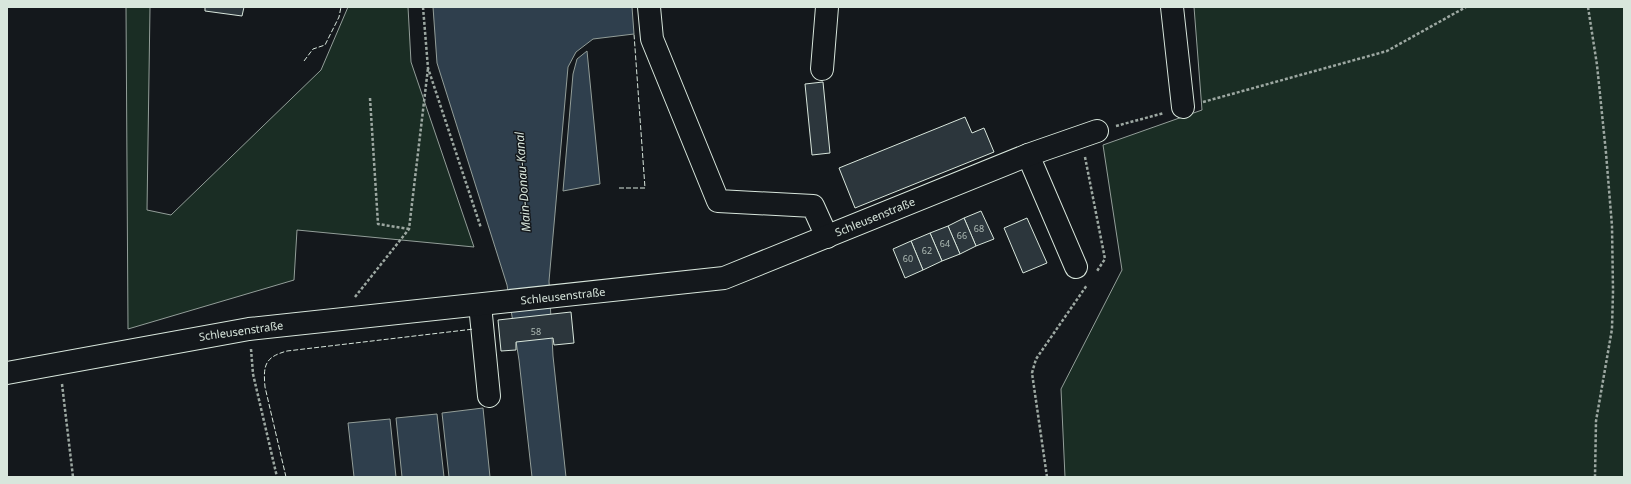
<svg xmlns="http://www.w3.org/2000/svg" width="1631" height="484" font-family="'Noto Sans',sans-serif">
<style>
.green{fill:#1a2d24;stroke:#939e99}
.water{fill:#2f3f4d;stroke:#939e99}
.building{fill:#2c363c;stroke:#d8e6dc}
.lines{fill:none;stroke-linecap:round;stroke-linejoin:round}
.minor-casing{stroke:#d8e6dc;stroke-width:24}
.path{stroke:#9da8a2;stroke-width:2.5;stroke-dasharray:3 2;stroke-linecap:butt}
.minor{stroke:#14181c;stroke-width:22}
.fence{stroke:#d8e6dc;stroke-width:1;stroke-dasharray:5 2;stroke-linecap:butt}
.labels{text-anchor:middle;stroke-width:3;stroke-linejoin:round;paint-order:stroke}
.number-label{font-size:9px;fill:#adbab4}
.street-label{font-size:11px;fill:#d8e6dc;stroke:#14181c}
.water-label{font-size:12px;font-style:italic;fill:#d8e6dc;stroke:#14181c}
</style>
<rect width="100%" height="100%" fill="#14181c"/>
<g class="green">
<path d="M126 7H150L147 210 171 215 321 70 348 7H408L411 62 474 247 297 230 294 280 128 329Z"/>
<path d="M1194 7H1624V477H1065L1061 389 1122 270 1103 145 1202 110Z"/>
</g>
<g class="water">
<path d="M433 7H632L634 34 593 39 576 52 568 67 549 281 553 356 566 477H532L519 360 507 285 437 63Z"/>
<path d="M587 51 600 184 563 191 573 74 577 59Z"/>
<path d="M483 408 490 477H449L442 413Z"/>
<path d="M437 414 444 477H402L396 418Z"/>
<path d="M390 419 396 477H354L348 423Z"/>
</g>
<g class="building">
<path d="M205 7H244L242 16 205 11Z"/>
<path d="M823 82 830 153 812 155 805 84Z"/>
<path d="M965 117 972 133 984 128 994 152 855 208 839 168Z"/>
<path d="M981 211 994 239 976 246 964 218Z"/>
<path d="M964 218 976 246 960 254 948 226Z"/>
<path d="M1027 218 1047 263 1023 273 1004 228Z"/>
<path d="M948 226 960 254 942 261 930 233Z"/>
<path d="M930 233 942 261 923 270 911 241Z"/>
<path d="M911 241 923 270 905 278 893 249Z"/>
<path d="M571 312 574 343 554 345 553 338 516 342V350L501 351 498 320Z"/>
</g>
<g class="lines">
<defs>
<g id="minor">
<path d="M649 7 652 39 718 201 813 206 827 237"/>
<path d="M1172 7 1183 107"/>
<path d="M822 69 827 7"/>
<path d="M1028 155 1076 267"/>
<path d="M480 305 489 396"/>
<path d="M7 373 249 329 724 278 1028 155 1097 131"/>
</g>
</defs>
<use href="#minor" class="minor-casing"/>
<g class="path">
<path d="M423 7 428 68 481 228"/>
<path d="M1588 7 1597 65 1606 153 1612 226 1613 291 1612 329 1596 421 1595 477"/>
<path d="M370 98 378 224 409 229"/>
<path d="M1203 102 1387 51 1466 7"/>
<path d="M1116 126 1164 113"/>
<path d="M1085 157 1105 259 1097 271"/>
<path d="M355 297 409 229 428 68"/>
<path d="M251 349 253 374 277 477"/>
<path d="M62 384 73 477"/>
<path d="M1047 477 1032 373 1036 359 1087 285"/>
</g>
<use href="#minor" class="minor"/>
<g class="fence">
<path d="M304 61 313 49 325 45 339 17 341 7"/>
<path d="M619 188H645L634 34"/>
<path d="M286 477 265 387C263 365 265 357 287 351L474 329"/>
</g>
</g>
<g class="labels">
<g class="number-label">
<text x="979" y="232">68</text>
<text x="962" y="239">66</text>
<text x="945" y="247">64</text>
<text x="927" y="254">62</text>
<text x="908" y="262">60</text>
<text x="536" y="335">58</text>
</g>
<g class="street-label">
<text transform="translate(875 217) rotate(-22)" y="4">Schleusenstraße</text>
<text transform="translate(563 296) rotate(-6)" y="4">Schleusenstraße</text>
<text transform="translate(241 331) rotate(-8)" y="4">Schleusenstraße</text>
</g>
<g class="water-label">
<text transform="translate(523 182) rotate(-94)" y="4">Main-Donau-Kanal</text>
</g>
</g>
<rect width="1631" height="484" fill="none" stroke="#d8e6dc" stroke-width="16"/>
</svg>
